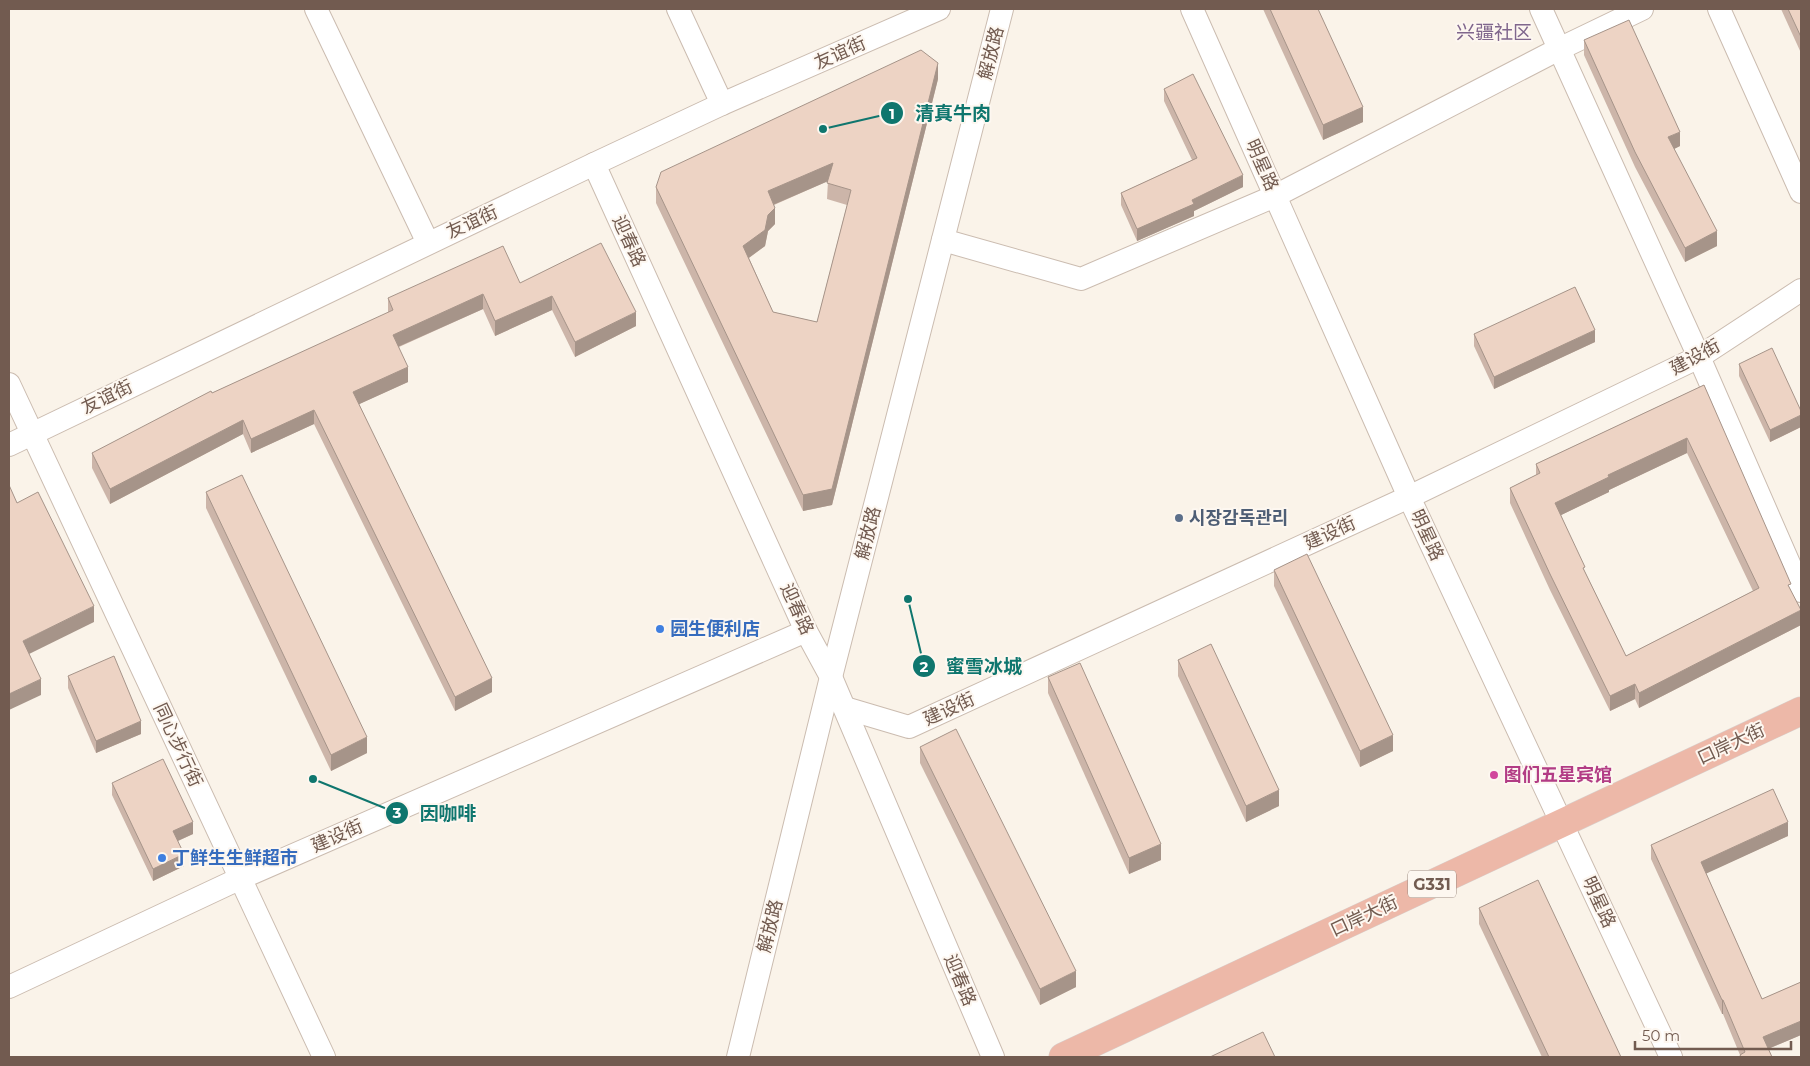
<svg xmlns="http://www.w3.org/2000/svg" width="1810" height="1066" font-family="Montserrat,'Noto Sans SC','Noto Sans KR',sans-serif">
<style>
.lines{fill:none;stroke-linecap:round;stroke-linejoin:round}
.minor-casing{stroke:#cbbcb0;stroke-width:24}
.highway-casing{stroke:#d8d1ce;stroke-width:29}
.minor{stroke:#fff;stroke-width:22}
.highway{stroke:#edb8a8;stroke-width:28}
.wall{fill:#ccb5a9;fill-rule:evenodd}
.shaded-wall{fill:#a69489}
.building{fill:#edd3c4;stroke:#a69489;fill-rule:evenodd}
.service-dot{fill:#5c6f8a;stroke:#fdf7f0;stroke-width:2}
.shop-dot{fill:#3f7fe0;stroke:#fdf7f0;stroke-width:2}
.hotel-dot{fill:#d1479c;stroke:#fdf7f0;stroke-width:2}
.labels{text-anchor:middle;stroke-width:4;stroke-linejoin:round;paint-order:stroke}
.shield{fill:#fdf7f0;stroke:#9c8a80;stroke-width:1}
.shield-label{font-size:16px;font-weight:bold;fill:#725b50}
.street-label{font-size:18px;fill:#725b50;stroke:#fdf7f0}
.service-label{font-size:18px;font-weight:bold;fill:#4e5e75;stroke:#fdf7f0;text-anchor:start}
.shop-label{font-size:18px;font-weight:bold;fill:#366cbe;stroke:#fdf7f0;text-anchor:start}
.hotel-label{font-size:18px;font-weight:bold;fill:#b23c85;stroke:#fdf7f0;text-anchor:start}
.neighbourhood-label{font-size:19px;fill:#80678d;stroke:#fdf7f0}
.leader{fill:none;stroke:#0f766e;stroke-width:2}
.callout-dot{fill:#0f766e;stroke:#fdf7f0;stroke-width:2}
.mark-label{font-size:15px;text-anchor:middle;font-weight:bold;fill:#fff}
.callout-label{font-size:19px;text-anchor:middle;font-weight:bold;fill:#0f766e;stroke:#fdf7f0;stroke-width:4;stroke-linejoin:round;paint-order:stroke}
</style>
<rect width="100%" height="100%" fill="#faf3e9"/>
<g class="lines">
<defs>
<g id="minor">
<path d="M316 9 428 243"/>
<path d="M678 9 722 104"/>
<path d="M1192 9 1409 497 1671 1057"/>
<path d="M1541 9 1699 357 1801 591"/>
<path d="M1719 9 1801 192"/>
<path d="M594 164 806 631 831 677 993 1057"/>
<path d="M943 240 1081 279 1275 196 1559 49 1642 9"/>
<path d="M9 384 324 1057"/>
<path d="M9 445 594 164 722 104 939 9"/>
<path d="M845 708 909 727 1409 497 1699 357 1801 290"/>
<path d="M9 987 241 878 806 631"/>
<path d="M738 1057 831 677 1002 9"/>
</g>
<path id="highway" d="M1063 1057 1801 711"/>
</defs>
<use href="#minor" class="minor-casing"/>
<use href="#highway" class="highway-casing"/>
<use href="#minor" class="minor"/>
<use href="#highway" class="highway"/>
</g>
<g class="wall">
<path d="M1263 9H1318L1363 122 1323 140Z"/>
<path d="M1781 9H1801V53Z"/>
<path d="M1584 40 1680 146 1674 149 1717 246 1685 262 1635 167 1584 55Z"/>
<path d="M938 79 832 505 803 511 656 203V187ZM828 181 827 199 847 205 817 322 773 312 749 258 765 246 768 231 775 224 774 205Z"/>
<path d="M1164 89 1243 187 1194 211V216L1137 241 1121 205V193L1192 160 1164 101Z"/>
<path d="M520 283 636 326 575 357 552 310 495 336 483 309 399 347 408 382 359 404 492 692 455 711 314 424 251 453 243 434 110 504 92 468V453L212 393 388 313V298Z"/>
<path d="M1474 334 1595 342 1494 389 1474 346Z"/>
<path d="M1739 364 1801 411V427L1770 442 1739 376Z"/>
<path d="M1704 385 1791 591 1801 625 1639 708 1635 699 1610 711 1550 590 1510 503V488L1536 475V464ZM1687 453 1753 591 1626 656 1585 572 1561 515 1609 492V490Z"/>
<path d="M206 492 367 753 331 771 206 508Z"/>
<path d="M1274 570 1393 751 1360 767 1274 586Z"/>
<path d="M1178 660 1279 806 1246 822 1178 676Z"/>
<path d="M68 676 141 734 96 753 68 688Z"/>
<path d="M1048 677 1161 860 1129 874 1048 693Z"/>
<path d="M920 747 1076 987 1040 1005 920 763Z"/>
<path d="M112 783 193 834 178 841 184 866 153 881 112 795Z"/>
<path d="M1788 836 1706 873 1762 999 1801 982V1035L1768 1049 1772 1057H1740V1055L1723 1014H1722L1651 859V845Z"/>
<path d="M1479 908 1621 1057H1542L1479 924Z"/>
</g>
<g class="shaded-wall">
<path d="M938 63V79L832 505 803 511V495Z"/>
<path d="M1363 107V122L1323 140V125Z"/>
<path d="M1680 132V146L1668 152V137Z"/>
<path d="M833 163V179L768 207V191Z"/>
<path d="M1243 175V187L1194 211V216L1137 241V229L1192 200Z"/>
<path d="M775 208V224L768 231 765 246 743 262V246L768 215Z"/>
<path d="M1717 231V246L1685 262V248Z"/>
<path d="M483 294V309L393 349V335Z"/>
<path d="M552 296V310L495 336V321Z"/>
<path d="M636 312V326L575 357V342Z"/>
<path d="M1595 330V342L1494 389V377Z"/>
<path d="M408 367V382L353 407V392Z"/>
<path d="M314 410V424L251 453V439Z"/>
<path d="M1801 415V427L1770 442V430Z"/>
<path d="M243 420V434L110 504V489Z"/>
<path d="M1687 438V453L1609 490V492L1555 518V503L1608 475Z"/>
<path d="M94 606V622L23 657V641Z"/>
<path d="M1801 610V625L1639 708V693Z"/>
<path d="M492 678V692L455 711V697Z"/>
<path d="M41 679V695L9 710V694Z"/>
<path d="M1635 684V699L1610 711V696Z"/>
<path d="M141 721V734L96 753V741Z"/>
<path d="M1393 735V751L1360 767V751Z"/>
<path d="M367 737V753L331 771V755Z"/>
<path d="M1279 790V806L1246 822V806Z"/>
<path d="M193 822V834L173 843V831Z"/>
<path d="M1788 822V836L1701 876V862Z"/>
<path d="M1161 844V860L1129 874V858Z"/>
<path d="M184 854V866L153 881V869Z"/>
<path d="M1076 971V987L1040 1005V989Z"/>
<rect x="1722" y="1000" width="1" height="14"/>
<path d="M1801 1021V1035L1763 1051V1037Z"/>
</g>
<g class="building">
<path d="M1270 9H1318L1363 107 1323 125Z"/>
<path d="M1788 9H1801V37Z"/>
<path d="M1629 20 1680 132 1668 137 1717 231 1685 248 1635 152 1584 40Z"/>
<path d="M921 50 938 63 832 489 803 495 656 187 661 172ZM833 163 827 183 851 190 817 322 773 312 743 246 765 230 768 215 775 208 768 191Z"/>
<path d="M1193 74 1243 175 1192 200 1194 204 1137 229 1121 193 1197 158 1164 89Z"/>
<path d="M601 243 636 312 575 342 552 296 495 321 483 294 393 335 408 367 353 392 492 678 455 697 314 410 251 439 243 420 110 489 92 453 211 391 212 393 393 310 388 298 503 246 520 283Z"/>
<path d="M1575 287 1595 330 1494 377 1474 334Z"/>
<path d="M1772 348 1801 411V415L1770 430 1739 364Z"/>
<path d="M1704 385 1791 584 1788 585 1801 610 1639 693 1635 684 1610 696 1550 574 1510 488 1540 473 1536 464ZM1687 438 1759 588 1626 656 1583 568 1585 567 1555 503 1609 477 1608 475Z"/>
<path d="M242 475 367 737 331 755 206 492Z"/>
<path d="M9 485 17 503 38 492 94 606 23 641 41 679 9 694Z"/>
<path d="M1307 554 1393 735 1360 751 1274 570Z"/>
<path d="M1211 644 1279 790 1246 806 1178 660Z"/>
<path d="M114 656 141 721 96 741 68 676Z"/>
<path d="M1080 663 1161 844 1129 858 1048 677Z"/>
<path d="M956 729 1076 971 1040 989 920 747Z"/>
<path d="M163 759 193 822 173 831 184 854 153 869 112 783Z"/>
<path d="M1773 789 1788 822 1701 862 1762 999 1801 982V1021L1763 1037 1772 1057H1741L1740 1055 1745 1052 1723 1000H1722L1651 845Z"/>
<path d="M1538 880 1621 1057H1549L1479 908Z"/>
<path d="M1263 1032 1275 1057H1210Z"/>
</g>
<circle class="service-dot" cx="1179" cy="518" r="5"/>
<g class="shop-dot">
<circle cx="660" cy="629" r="5"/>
<circle cx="162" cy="858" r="5"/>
</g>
<circle class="hotel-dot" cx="1494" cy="775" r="5"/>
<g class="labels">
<rect class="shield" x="1408" y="870.5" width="48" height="27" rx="4"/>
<g class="shield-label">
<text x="1432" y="890">G331</text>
</g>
<g class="street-label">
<text transform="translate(840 53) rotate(-24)" y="6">友谊街</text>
<text transform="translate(991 53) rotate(-76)" y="6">解放路</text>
<text transform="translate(1262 165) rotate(66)" y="6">明星路</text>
<text transform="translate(472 222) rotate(-25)" y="6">友谊街</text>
<text transform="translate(629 241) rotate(65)" y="6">迎春路</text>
<text transform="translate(1695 357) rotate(-29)" y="6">建设街</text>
<text transform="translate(107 397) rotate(-26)" y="6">友谊街</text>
<text transform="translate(868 533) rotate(-76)" y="6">解放路</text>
<text transform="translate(1330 533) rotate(-25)" y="6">建设街</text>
<text transform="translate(1427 535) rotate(65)" y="6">明星路</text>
<text transform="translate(797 609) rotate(65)" y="6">迎春路</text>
<text transform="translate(949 709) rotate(-25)" y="6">建设街</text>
<text transform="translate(1731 744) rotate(-25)" y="6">口岸大街</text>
<text transform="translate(178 745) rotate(65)" y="6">同心步行街</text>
<text transform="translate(337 836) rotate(-24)" y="6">建设街</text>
<text transform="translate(1599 902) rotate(65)" y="6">明星路</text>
<text transform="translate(1364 916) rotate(-25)" y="6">口岸大街</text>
<text transform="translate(770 926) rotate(-76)" y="6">解放路</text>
<text transform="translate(960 980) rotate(67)" y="6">迎春路</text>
</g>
<g class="service-label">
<text x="1189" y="524">시장감독관리</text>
</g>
<g class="shop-label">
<text x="670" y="635">园生便利店</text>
<text x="172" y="864">丁鲜生生鲜超市</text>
</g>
<g class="hotel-label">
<text x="1504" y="781">图们五星宾馆</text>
</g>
<g class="neighbourhood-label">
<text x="1494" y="39">兴疆社区</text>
</g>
</g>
<path class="leader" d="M823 129L892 113M908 599L924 666M313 779L397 813"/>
<g class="callout-dot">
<circle cx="823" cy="129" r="5"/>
<circle cx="908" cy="599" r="5"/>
<circle cx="313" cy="779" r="5"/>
<circle cx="892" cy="113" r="12"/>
<circle cx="924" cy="666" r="12"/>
<circle cx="397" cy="813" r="12"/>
</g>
<g class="mark-label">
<text x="892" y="119">1</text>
<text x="924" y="672">2</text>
<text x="397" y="818">3</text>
</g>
<g class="callout-label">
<text x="953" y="120">清真牛肉</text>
<text x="984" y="673">蜜雪冰城</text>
<text x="448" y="820">因咖啡</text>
</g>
<rect width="1810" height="1066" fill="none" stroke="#725b50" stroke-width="20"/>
<path d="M1635 1041v8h156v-8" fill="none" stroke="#725b50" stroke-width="2.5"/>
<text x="1642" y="1041" font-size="15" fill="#725b50" stroke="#fdf7f0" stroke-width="4" paint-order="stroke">50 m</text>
</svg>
